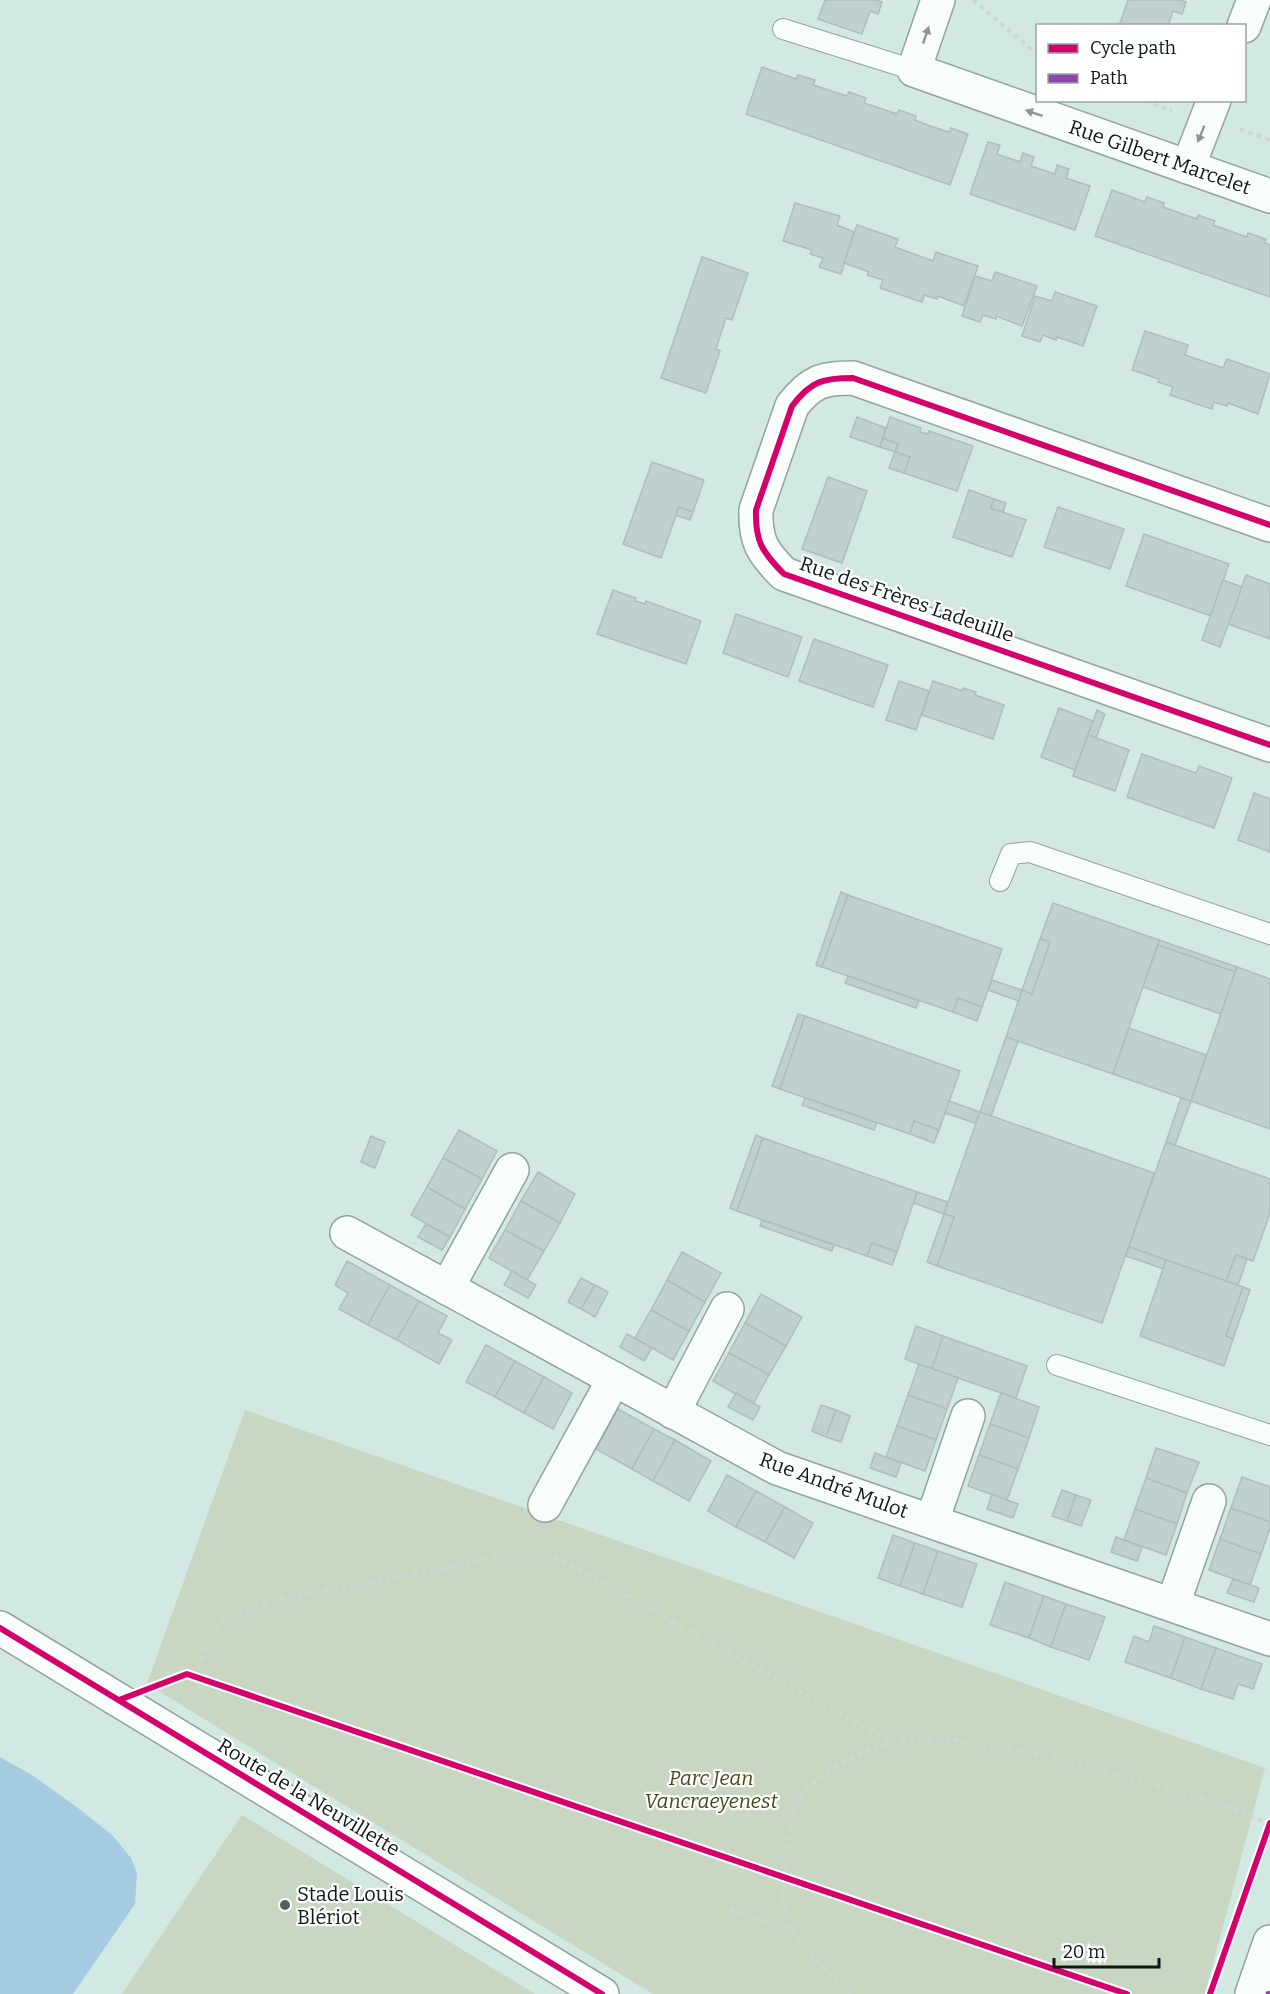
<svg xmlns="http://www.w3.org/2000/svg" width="1270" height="1994" font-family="Bitter,serif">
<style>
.green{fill:#c8d6c2}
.water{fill:#a4cbe0}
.building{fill:#bfd0cf;stroke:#adbebc;stroke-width:1.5}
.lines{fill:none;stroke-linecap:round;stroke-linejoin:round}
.lane-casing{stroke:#93a39f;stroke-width:22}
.street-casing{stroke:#93a39f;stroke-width:36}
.path{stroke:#d0d6d5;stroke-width:4;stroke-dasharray:4.5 4.5;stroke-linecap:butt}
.lane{stroke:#f8fcfb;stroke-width:20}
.street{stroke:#f8fcfb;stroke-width:33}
.quiet{stroke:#8e44ad;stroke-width:4.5;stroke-dasharray:9 4.5;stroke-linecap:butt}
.cycleway-casing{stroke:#fff;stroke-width:10}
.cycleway{stroke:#d6006c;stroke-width:6}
.oneway{fill:#8d9694}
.poi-dot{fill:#51615e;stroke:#fff;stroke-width:2}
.labels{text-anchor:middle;stroke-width:4.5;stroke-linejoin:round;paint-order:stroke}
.street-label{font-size:20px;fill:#0b1917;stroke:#fff}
.park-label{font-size:20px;font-style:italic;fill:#3f4a14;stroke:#fff}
.poi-label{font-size:20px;fill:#0b1917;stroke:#fff;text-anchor:start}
</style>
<rect width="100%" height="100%" fill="#d2e8e2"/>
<g class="green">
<path d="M245 1410 1265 1768 1205 1994H653L147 1684Z"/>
<path d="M242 1815 535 1994H122Z"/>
</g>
<path class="water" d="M0 1757 32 1775 78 1808 112 1835 131 1858 137 1873 135 1904 73 1994H0Z"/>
<g class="building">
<path d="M825 0H876L882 2 878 14 870 11 862 34 818 19Z"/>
<path d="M1128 0H1180L1186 2 1182 14 1173 11 1168 26H1119Z"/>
<path d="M762 67 796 79 798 75 815 80 813 85 847 96 849 92 866 98 864 103 897 114 899 110 916 116 915 120 930 126 949 132 951 128 968 134 950 185 746 114Z"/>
<path d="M988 142 1000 145 997 154 1020 162 1023 153 1034 157 1031 166 1055 174 1057 165 1069 169 1066 178 1090 186 1075 230 970 194Z"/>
<path d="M1112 190 1145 202 1147 197 1164 203 1163 207 1197 219 1198 215 1215 221 1213 225 1247 237 1248 233 1266 239 1265 243 1270 245V297L1095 236Z"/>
<path d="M795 203 840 216 837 225 854 232 841 274 819 267 823 258 810 254 812 250 783 241Z"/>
<path d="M857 225 898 239 895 247 933 261 936 252 978 266 964 306 938 296 937 299 924 295 922 302 880 288 883 280 867 275 869 272 844 263Z"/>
<path d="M702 257 748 273 732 320 726 318 724 324 716 349 720 351 706 393 661 378Z"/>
<path d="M995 272 1037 286 1022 326 996 316V319L983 315 980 322 962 316 975 276 992 281Z"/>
<path d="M1055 292 1097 306 1083 346 1057 337 1056 340 1043 335 1040 342 1022 336 1035 296 1052 301Z"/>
<path d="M1145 331 1188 345 1185 355 1223 368 1227 359 1270 374 1258 414 1228 403 1227 406 1214 402 1212 409 1170 395 1173 387 1158 382 1159 379 1132 370Z"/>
<path d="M857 417 886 428 880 447 850 437Z"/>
<path d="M890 417 921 428 920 432 928 434 929 431 973 446 957 491 904 473 910 457 895 452 898 444 883 438Z"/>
<path d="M883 438 898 444 895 452 880 447Z"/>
<path d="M895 452 910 457 904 473 889 468Z"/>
<path d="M652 462 704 480 693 512 679 507 661 558 623 544Z"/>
<path d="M828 477 867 491 842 563 802 549Z"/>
<path d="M969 490 994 499 991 508 1026 520 1012 557 953 537Z"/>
<path d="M994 499 1006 503 1003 512 991 508Z"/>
<path d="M679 507 693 512 690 520 676 515Z"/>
<path d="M1058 507 1124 529 1110 569 1044 547Z"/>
<path d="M1144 534 1229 564 1211 616 1126 586Z"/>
<path d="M1246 575 1270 584V639L1228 624Z"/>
<path d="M1223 580 1242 587 1220 647 1202 640Z"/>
<path d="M613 590 636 598 635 601 645 604 646 601 701 621 686 664 597 634Z"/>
<path d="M736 614 802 637 788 677 723 653Z"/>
<path d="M814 639 888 665 873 707 799 681Z"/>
<path d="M899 681 929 691 916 730 886 720Z"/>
<path d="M933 681 963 691V688L976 692 975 695 1004 705 993 739 922 715Z"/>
<path d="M1059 708 1093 721 1075 770 1041 757Z"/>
<path d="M1097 710 1105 714 1096 738 1088 735Z"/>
<path d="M1088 735 1129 750 1115 791 1073 776Z"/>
<path d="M1142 754 1196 773 1199 766 1232 778 1214 828 1127 797Z"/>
<path d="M1254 793 1270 799V852L1238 840Z"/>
<path d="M841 892 848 895 822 967 816 965Z"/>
<path d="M848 895 1002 949 982 1007 958 998 953 1012 822 967Z"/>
<path d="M1053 903 1159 940 1113 1074 1006 1037 1022 990 1032 994 1050 942 1040 939Z"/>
<path d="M1040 939 1050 942 1032 994 1022 990Z"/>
<path d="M1159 940 1237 967 1235 972 1158 945Z"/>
<path d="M1158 945 1235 972 1221 1014 1143 987Z"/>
<path d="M1237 967 1270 979V1129L1191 1101Z"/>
<path d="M848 976 919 1001 916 1008 845 983Z"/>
<path d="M992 980 1022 990 1019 1001 988 990Z"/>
<path d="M958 998 982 1007 977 1021 953 1012Z"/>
<path d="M798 1014 805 1016 780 1089 772 1086Z"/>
<path d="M805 1016 960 1071 939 1130 914 1121 910 1134 780 1089Z"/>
<path d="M1129 1028 1206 1055 1191 1101 1113 1074Z"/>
<path d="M1006 1037 1018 1041 991 1116 980 1112Z"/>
<path d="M805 1098 877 1123 874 1130 802 1105Z"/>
<path d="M1181 1098 1191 1101 1175 1145 1166 1142Z"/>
<path d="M949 1101 980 1112 975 1123 945 1113Z"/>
<path d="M980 1112 1154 1173 1102 1323 937 1266 954 1217 944 1214Z"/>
<path d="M914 1121 939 1130 934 1143 910 1134Z"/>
<path d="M459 1130 497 1151 482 1179 443 1158Z"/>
<path d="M756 1135 763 1138 737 1211 730 1208Z"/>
<path d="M371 1136 385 1142 375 1168 361 1162Z"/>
<path d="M763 1138 917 1192 897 1252 872 1243 867 1256 737 1211Z"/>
<path d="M1166 1142 1270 1179V1213L1253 1261 1236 1255 1226 1281 1129 1247Z"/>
<path d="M443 1158 482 1179 465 1209 427 1187Z"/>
<path d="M538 1172 575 1194 560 1223 521 1201Z"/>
<path d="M427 1187 465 1209 450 1237 411 1215Z"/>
<path d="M917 1192 948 1202 944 1214 914 1203Z"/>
<path d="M521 1201 560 1223 544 1251 505 1230Z"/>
<path d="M944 1214 954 1217 937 1266 927 1262Z"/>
<path d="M762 1220 834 1245 832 1251 760 1226Z"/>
<path d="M426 1224 450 1237 442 1250 418 1237Z"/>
<path d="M505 1230 544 1251 527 1280 489 1258Z"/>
<path d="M872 1243 897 1252 892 1265 867 1256Z"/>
<path d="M1129 1247 1166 1260 1164 1269 1126 1256Z"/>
<path d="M682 1252 721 1273 705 1302 667 1280Z"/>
<path d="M1236 1255 1247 1259 1238 1285 1226 1281Z"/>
<path d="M1166 1260 1243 1287 1226 1336 1233 1339 1224 1366 1140 1336Z"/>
<path d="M347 1261 390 1285 368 1325 339 1309 348 1293 335 1285Z"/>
<path d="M512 1271 536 1285 528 1298 504 1285Z"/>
<path d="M581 1278 595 1285 581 1309 568 1302Z"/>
<path d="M667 1280 705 1302 689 1331 651 1310Z"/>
<path d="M390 1285 419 1301 397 1340 368 1325Z"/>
<path d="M595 1285 608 1292 595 1317 581 1309Z"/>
<path d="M1243 1287 1250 1290 1233 1339 1226 1336Z"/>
<path d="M761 1294 802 1317 786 1346 745 1323Z"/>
<path d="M419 1301 447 1316 438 1333 452 1340 439 1364 397 1340Z"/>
<path d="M651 1310 689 1331 673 1360 635 1338Z"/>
<path d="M745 1323 786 1346 769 1375 729 1353Z"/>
<path d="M916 1326 943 1336 932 1369 905 1359Z"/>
<path d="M627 1334 652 1348 644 1361 620 1347Z"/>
<path d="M943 1336 1027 1366 1016 1398 932 1369Z"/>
<path d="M486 1345 515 1361 495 1397 466 1382Z"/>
<path d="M729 1353 769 1375 753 1404 713 1381Z"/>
<path d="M515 1361 544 1377 524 1413 495 1397Z"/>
<path d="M919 1364 958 1378 947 1409 908 1395Z"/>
<path d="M544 1377 572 1393 553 1429 524 1413Z"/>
<path d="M736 1393 760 1407 753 1420 728 1407Z"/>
<path d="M1001 1393 1039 1407 1029 1438 990 1424Z"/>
<path d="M908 1395 947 1409 936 1440 897 1426Z"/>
<path d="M821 1405 836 1410 826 1437 812 1431Z"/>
<path d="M618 1409 654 1429 632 1469 596 1449Z"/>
<path d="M836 1410 850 1416 841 1442 826 1437Z"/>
<path d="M990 1424 1029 1438 1018 1469 979 1455Z"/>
<path d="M897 1426 936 1440 925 1471 886 1457Z"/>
<path d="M654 1429 675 1440 653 1481 632 1469Z"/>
<path d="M675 1440 711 1461 689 1501 653 1481Z"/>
<path d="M1156 1448 1199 1462 1187 1493 1146 1478Z"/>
<path d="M875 1453 901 1463 896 1477 870 1468Z"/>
<path d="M979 1455 1018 1469 1007 1500 968 1486Z"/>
<path d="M727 1475 756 1491 736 1527 708 1511Z"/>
<path d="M1242 1477 1270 1487V1522L1231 1508Z"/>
<path d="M1146 1478 1187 1493 1177 1524 1135 1509Z"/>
<path d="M1062 1490 1076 1495 1067 1521 1052 1516Z"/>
<path d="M756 1491 785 1507 765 1542 736 1527Z"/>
<path d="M992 1494 1018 1504 1013 1518 987 1509Z"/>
<path d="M1076 1495 1091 1500 1081 1526 1067 1521Z"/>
<path d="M785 1507 813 1523 794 1558 765 1542Z"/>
<path d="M1231 1508 1270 1522V1528L1261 1554 1220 1539Z"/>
<path d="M1135 1509 1177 1524 1166 1555 1124 1540Z"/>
<path d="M893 1535 915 1543 900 1586 878 1578Z"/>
<path d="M1116 1537 1142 1547 1137 1561 1111 1552Z"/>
<path d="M1220 1539 1261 1554 1250 1585 1209 1570Z"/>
<path d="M915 1543 938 1551 923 1594 900 1586Z"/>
<path d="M938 1551 977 1564 962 1607 923 1594Z"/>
<path d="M1233 1579 1259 1588 1254 1602 1227 1593Z"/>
<path d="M1005 1582 1044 1596 1029 1638 990 1625Z"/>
<path d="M1044 1596 1066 1604 1051 1647 1029 1638Z"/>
<path d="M1066 1604 1105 1617 1089 1660 1051 1647Z"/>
<path d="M1154 1626 1185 1637 1171 1678 1125 1662 1134 1636 1149 1642Z"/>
<path d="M1185 1637 1216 1648 1201 1689 1171 1678Z"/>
<path d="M1216 1648 1262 1664 1253 1689 1238 1684 1233 1699 1201 1689Z"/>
</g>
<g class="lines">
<defs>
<g id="lane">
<path d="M783 29 914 70"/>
<path d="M1000 881 1011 854 1030 852 1270 934"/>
<path d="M1057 1365 1270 1435"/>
</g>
<g id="street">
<path d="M938 0 914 70 1270 196"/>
<path d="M1244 26 1254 0"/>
<path d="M1188 167 1214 100"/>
<path d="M1270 525 853 378C823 378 811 381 792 406L756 510C755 541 762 552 784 574L1270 745"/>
<path d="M347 1233 777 1468 1270 1639"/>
<path d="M447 1288 512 1170"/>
<path d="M673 1412 727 1309"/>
<path d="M545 1505 614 1379"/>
<path d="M932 1521 968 1416"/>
<path d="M1173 1604 1209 1501"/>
<path d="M0 1628 602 1994"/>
<path d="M1252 1994 1270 1942"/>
</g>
</defs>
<use href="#lane" class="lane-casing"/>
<use href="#street" class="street-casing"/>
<g class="path">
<path d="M973 0 1038 55"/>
<path d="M1145 100 1172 111"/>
<path d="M1240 129 1270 140"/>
<path d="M195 1677 211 1634 222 1619 273 1600 406 1576 524 1551 541 1552 563 1561 895 1744"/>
<path d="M730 1909 790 1929"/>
<path d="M851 1994 821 1965 790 1930 782 1898 784 1877 793 1811 805 1790 828 1771 849 1759 877 1747 919 1739H950L1045 1755 1212 1801 1270 1824"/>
</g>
<use href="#lane" class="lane"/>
<use href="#street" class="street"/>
<path class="quiet" d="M1266 1994 1270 1993"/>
<defs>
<g id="cycleway">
<path d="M1270 525 853 378C823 378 811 381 792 406L756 510C755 541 762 552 784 574L1270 745"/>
<path d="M0 1628 602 1994"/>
<path d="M119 1700 187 1674 1127 1994"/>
<path d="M1210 1994 1270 1823"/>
</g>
</defs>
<use href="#cycleway" class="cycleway-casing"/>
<use href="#cycleway" class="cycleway"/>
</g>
<defs><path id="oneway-solid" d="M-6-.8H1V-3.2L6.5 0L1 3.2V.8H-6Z" transform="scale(1.5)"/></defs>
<g class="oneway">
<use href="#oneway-solid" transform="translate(926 35) rotate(-71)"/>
<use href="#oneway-solid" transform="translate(1034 113) rotate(-161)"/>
<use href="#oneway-solid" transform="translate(1201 134) rotate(112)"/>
</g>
<circle class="poi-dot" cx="285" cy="1905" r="6"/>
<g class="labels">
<g class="street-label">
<text transform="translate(1160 157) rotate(19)" y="7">Rue Gilbert Marcelet</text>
<text transform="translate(907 599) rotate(19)" y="7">Rue des Frères Ladeuille</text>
<text transform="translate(834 1485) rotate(20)" y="7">Rue André Mulot</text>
<text transform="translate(309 1797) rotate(31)" y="7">Route de la Neuvillette</text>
</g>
<g class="park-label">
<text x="711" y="1785">Parc Jean<tspan x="711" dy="23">Vancraeyenest</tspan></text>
</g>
<g class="poi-label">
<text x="297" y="1901">Stade Louis<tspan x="297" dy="23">Blériot</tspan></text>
</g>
</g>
<rect x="1036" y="24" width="210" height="78" fill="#ffffff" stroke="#9da3a2" stroke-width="1.5"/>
<rect x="1048" y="44" width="30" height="9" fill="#d6006c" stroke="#9da3a2" stroke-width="1.5"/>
<text x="1090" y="54" font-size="18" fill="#0b1917">Cycle path</text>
<rect x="1048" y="74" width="30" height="9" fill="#8e44ad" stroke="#9da3a2" stroke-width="1.5"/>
<text x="1090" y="84" font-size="18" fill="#0b1917">Path</text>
<path d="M1054 1958v9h105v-9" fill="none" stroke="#0b1917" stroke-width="3"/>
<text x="1063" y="1958" font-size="18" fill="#0b1917" stroke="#ffffff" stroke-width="4.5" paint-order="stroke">20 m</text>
</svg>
